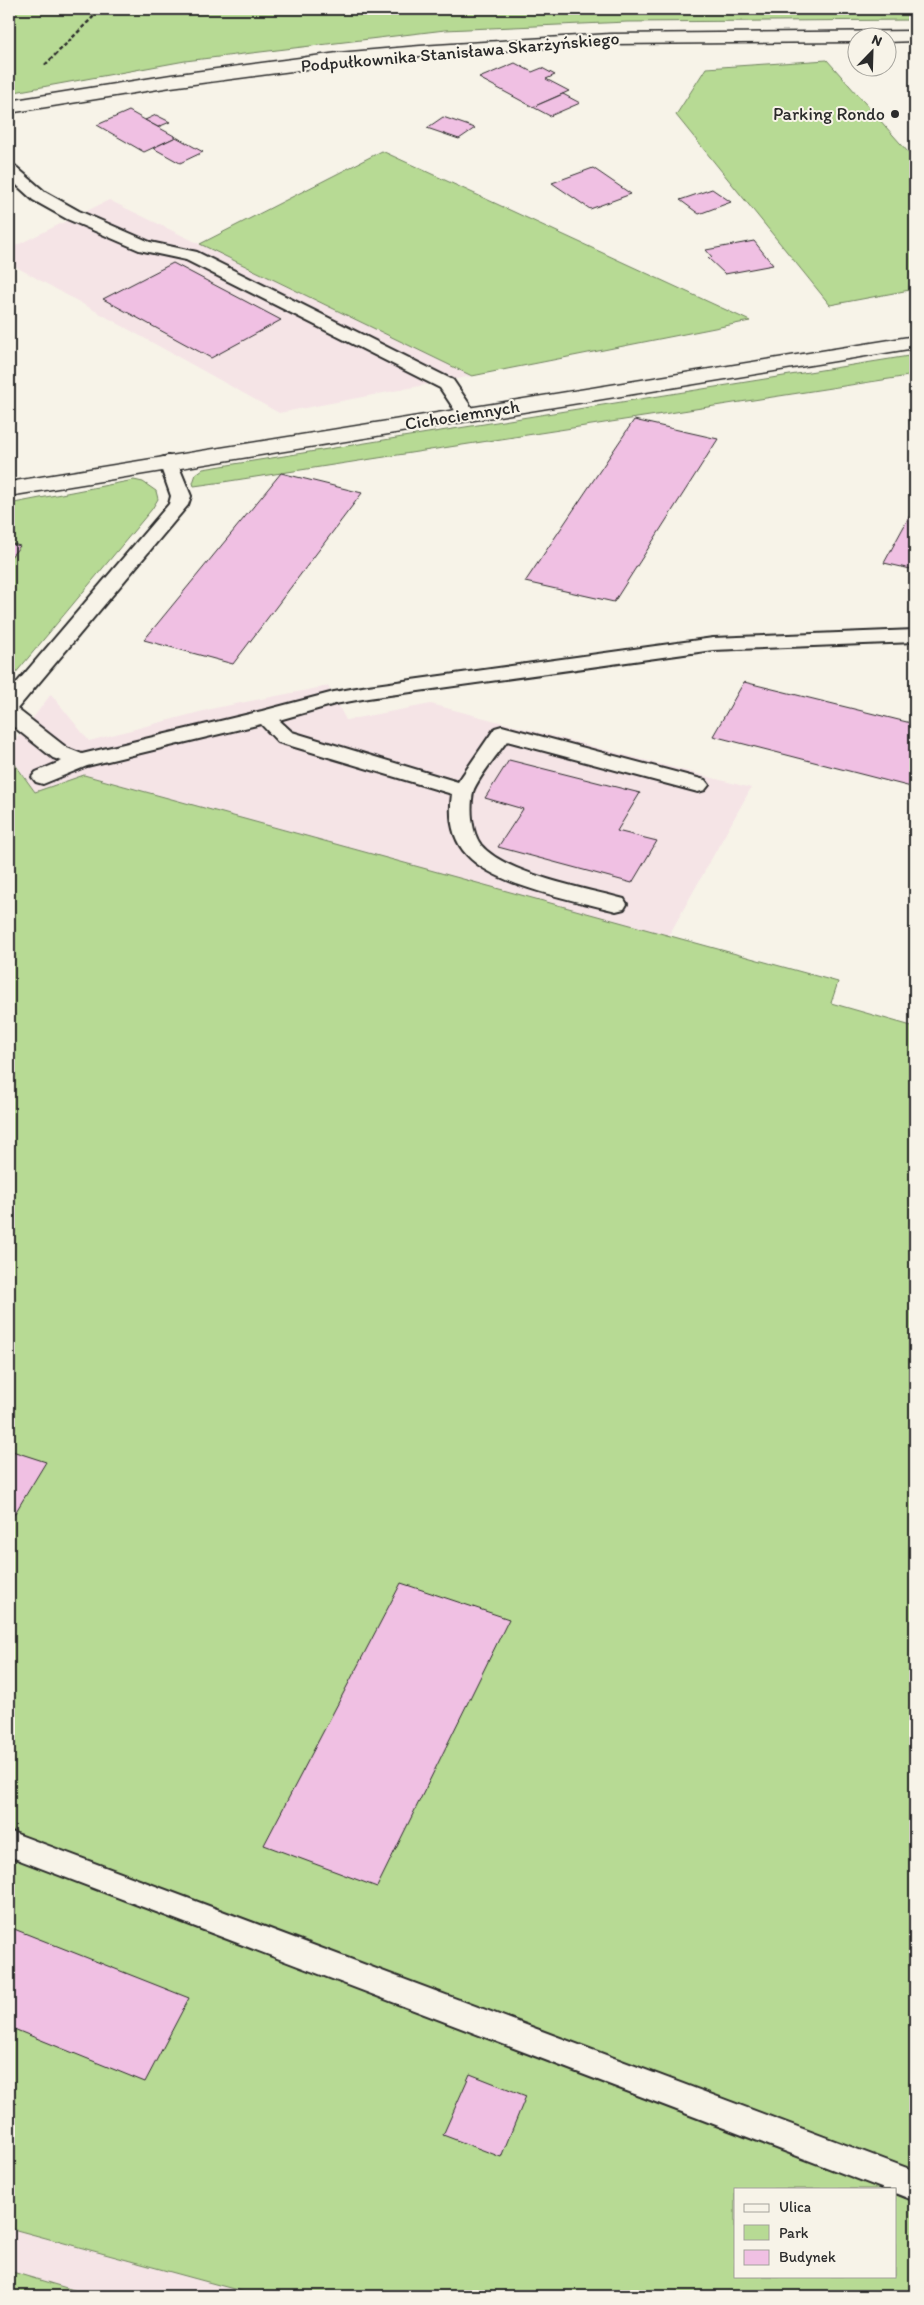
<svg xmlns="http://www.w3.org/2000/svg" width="924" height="2305" font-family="Itim,sans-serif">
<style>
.built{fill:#f5e4e6}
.green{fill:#b7da94;stroke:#718260;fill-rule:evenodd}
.building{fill:#f0c0e3;stroke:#2b2b2b}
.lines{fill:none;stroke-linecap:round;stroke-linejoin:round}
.service-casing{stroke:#2b2b2b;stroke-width:4}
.minor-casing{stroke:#2b2b2b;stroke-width:3}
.path{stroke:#2b2b2b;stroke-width:2.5;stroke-dasharray:4 2.5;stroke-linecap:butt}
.service{fill:#f7f3e8;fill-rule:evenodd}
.minor{fill:#f7f3e8;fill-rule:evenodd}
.poi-dot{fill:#2b2b2b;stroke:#f7f3e8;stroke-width:2}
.labels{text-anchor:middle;stroke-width:4;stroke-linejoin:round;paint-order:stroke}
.far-street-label{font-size:18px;fill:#2b2b2b;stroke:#f7f3e8}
.far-poi-label{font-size:18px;fill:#2b2b2b;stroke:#f7f3e8;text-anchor:end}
</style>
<rect width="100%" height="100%" fill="#f7f3e8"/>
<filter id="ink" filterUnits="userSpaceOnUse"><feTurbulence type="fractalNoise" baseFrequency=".02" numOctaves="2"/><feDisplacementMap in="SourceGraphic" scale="10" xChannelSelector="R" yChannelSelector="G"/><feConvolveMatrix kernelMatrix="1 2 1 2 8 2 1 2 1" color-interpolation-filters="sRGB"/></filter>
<g filter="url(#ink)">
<g class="built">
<path d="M109 200 472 376 279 413 9 263V249Z"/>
<path d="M328 686 346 720 431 704 751 788 668 937 85 775 35 792 9 756V747L27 726 51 694 89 741 215 708Z"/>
<path d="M9 2228 241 2291 254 2296H9Z"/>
</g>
<g class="green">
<path d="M9 9H915V20L627 22 445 30 185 61 9 93Z"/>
<path d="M827 60 915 160V289L830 305 676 115 706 68Z"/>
<path d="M382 151 750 321 472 376 200 244Z"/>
<path d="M915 355V375L223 482 194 486 193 483 196 474 203 469Z"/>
<path d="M134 480 143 482 156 491 158 499 152 509 9 681V504Z"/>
<path d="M9 756 35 792 84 775 838 982 831 1003 915 1027V2296H254L241 2291 9 2228ZM735 2189H895V2276H735Z"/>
<path d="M9 2271 94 2296H9Z"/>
</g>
<g class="building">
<path d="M515 63 532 72 542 68 555 75 546 79 569 91 533 107 479 78Z"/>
<path d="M563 94 580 103 550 116 533 107Z"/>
<path d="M129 111 145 120 176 137 144 152 97 125Z"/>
<path d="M156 115 170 122 158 127 145 120Z"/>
<path d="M443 117 475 128 459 139 427 128Z"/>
<path d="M176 137 203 152 180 163 153 148Z"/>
<path d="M593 168 631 194 590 209 552 183Z"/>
<path d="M712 189 731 202 699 214 680 200Z"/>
<path d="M754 241 773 265 725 274 708 258 712 257 706 250Z"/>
<path d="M173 263 281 320 211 358 103 299Z"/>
<path d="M634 420 718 439 614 602 525 582Z"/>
<path d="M281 473 362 493 233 664 144 640Z"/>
<path d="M915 506V570L884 563Z"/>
<path d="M9 543 20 546 9 559Z"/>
<path d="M744 682 915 724V788L713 736Z"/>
<path d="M509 760 640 793 617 831 657 841 632 883 498 847 523 809 485 798Z"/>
<path d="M9 1450 46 1462 9 1523Z"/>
<path d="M401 1583 509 1619 377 1887 264 1845Z"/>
<path d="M9 1927 189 1998 145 2082 9 2027Z"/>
<path d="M470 2074 526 2096 501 2157 443 2135Z"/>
</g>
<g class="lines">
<defs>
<g id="service">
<path d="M9 165 15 166 45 192 79 211 150 242 197 252 453 380 476 414 474 418 467 420 460 418 440 388 186 260 139 250 67 219 33 200 9 178Z"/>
<path d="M168 456 175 458 177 462 191 496 188 505 17 709 67 748 82 754 262 711 334 692 368 686 713 638 915 630V642L713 650 368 698 335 704 279 720 292 732 458 782 495 728 502 726 705 780 709 785 705 790 698 792 507 741C499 752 476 781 473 792 470 808 471 832 481 845 505 874 587 889 624 899L627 904 624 909 616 911C575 900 495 886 467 855 451 838 449 815 452 794L278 742 261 724 87 766 43 784 36 782 32 777 36 772 62 761 53 758 9 723V692L169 504 171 496 159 462 161 458Z"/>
<path d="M9 1831 915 2171V2201L895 2193V2189H884L9 1856Z"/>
</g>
<g id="minor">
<path d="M915 31V41L886 42V38H856V42L610 44 420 56 338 65 171 87 9 113V101L171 75 338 53 420 46 610 34Z"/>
<path d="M915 336V348L9 496V482Z"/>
</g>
</defs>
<use href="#service" class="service-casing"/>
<use href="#minor" class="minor-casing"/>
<path class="path" d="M45 65 93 17 97 9"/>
<use href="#service" class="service"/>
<use href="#minor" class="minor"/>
</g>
</g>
<circle class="poi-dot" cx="895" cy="114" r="5"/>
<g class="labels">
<g class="far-street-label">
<text transform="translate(460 52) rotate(-5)" y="6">Podpułkownika Stanisława Skarżyńskiego</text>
<text transform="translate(462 415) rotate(-9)" y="6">Cichociemnych</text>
</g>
<g class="far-poi-label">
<text x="885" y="120">Parking Rondo</text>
</g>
</g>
<rect width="924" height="2305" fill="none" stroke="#f7f3e8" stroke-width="30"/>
<rect x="15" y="15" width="894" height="2275" fill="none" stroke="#2b2b2b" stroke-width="2" filter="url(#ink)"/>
<rect x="734" y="2188" width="162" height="90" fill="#f7f3e8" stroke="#a5a39c"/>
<rect x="744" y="2204" width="25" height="8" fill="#f7f3e8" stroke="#a5a39c"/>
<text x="779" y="2212" font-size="15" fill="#2b2b2b">Ulica</text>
<rect x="744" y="2225" width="25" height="15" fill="#b7da94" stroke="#a5a39c"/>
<text x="779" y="2238" font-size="15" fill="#2b2b2b">Park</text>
<rect x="744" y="2250" width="25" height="15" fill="#f0c0e3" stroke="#a5a39c"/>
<text x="779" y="2262" font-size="15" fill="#2b2b2b">Budynek</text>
<g transform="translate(872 52) rotate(23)"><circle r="24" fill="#f7f3e8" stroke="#a5a39c"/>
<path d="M0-4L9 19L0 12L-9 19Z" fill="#2b2b2b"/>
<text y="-8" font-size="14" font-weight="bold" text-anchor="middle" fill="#2b2b2b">N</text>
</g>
</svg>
